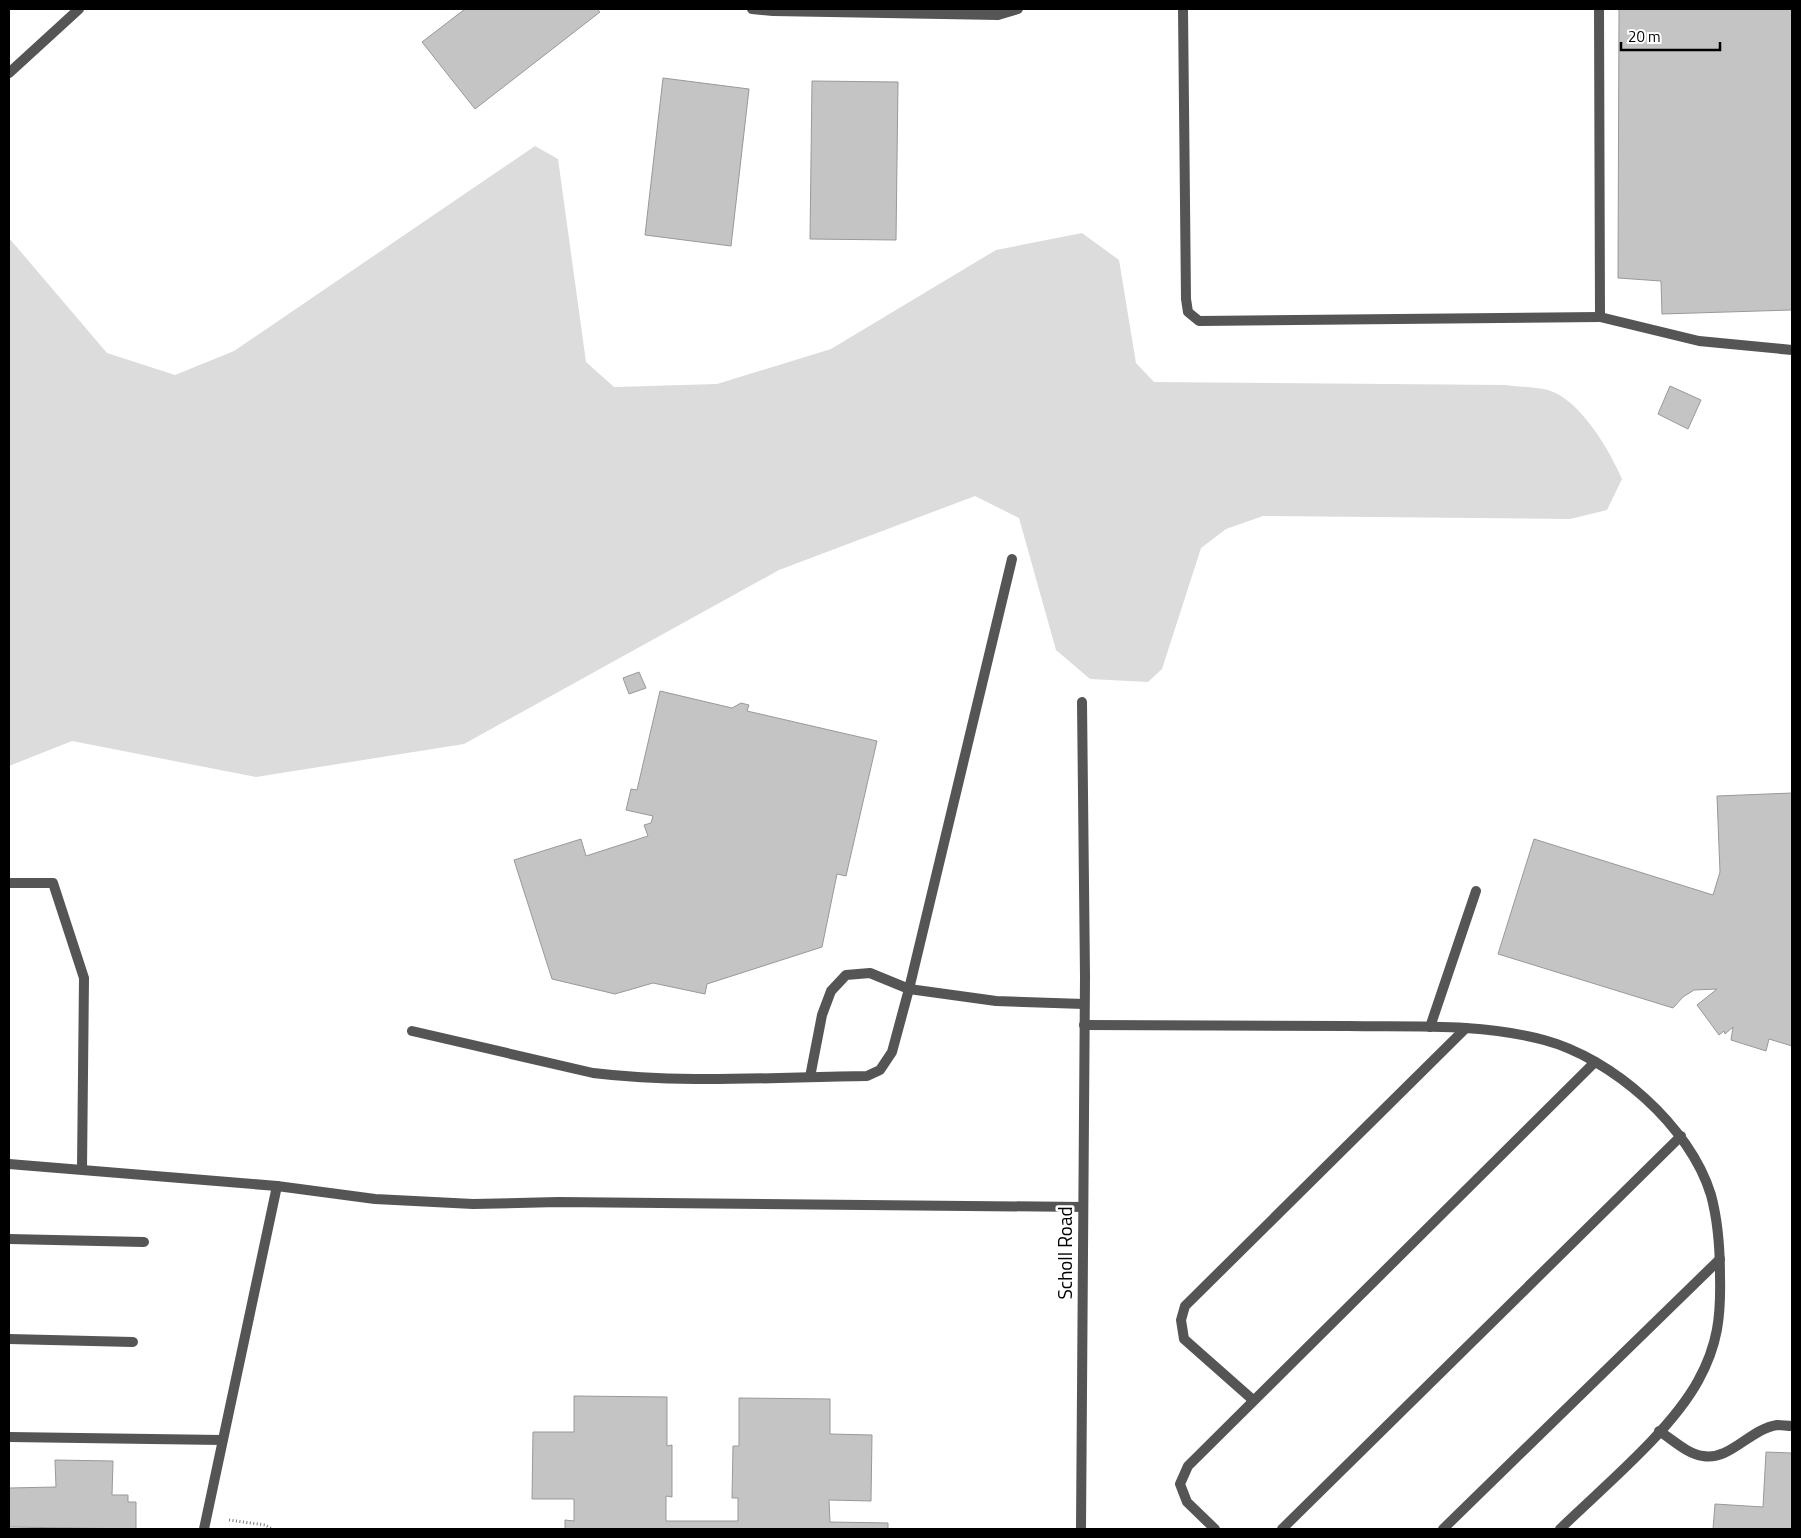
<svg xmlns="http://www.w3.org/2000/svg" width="1801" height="1538" font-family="'Titillium Web',sans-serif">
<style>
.green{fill:#dcdcdc}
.building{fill:#c4c4c4;stroke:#999}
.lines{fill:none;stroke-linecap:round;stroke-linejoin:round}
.path{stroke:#777;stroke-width:3;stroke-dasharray:1 2.5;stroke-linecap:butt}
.lane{stroke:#555;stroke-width:10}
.street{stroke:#555;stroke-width:10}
.labels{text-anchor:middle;stroke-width:5;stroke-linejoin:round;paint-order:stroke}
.street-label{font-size:19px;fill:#000;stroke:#fff}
</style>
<rect width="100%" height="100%" fill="#fff"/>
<path class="green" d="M535 146 558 159 586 362 614 387 717 384 831 349 996 250 1082 233 1119 260 1136 363 1154 382 1506 385C1520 387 1535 387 1548 390 1580 399 1610 451 1622 479L1607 510 1570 519 1263 516 1226 529 1201 548 1162 669 1148 682 1090 679 1056 650 1019 518 975 496 779 570 464 744 256 777 72 741 9 766V238L107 353 175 375 234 351Z"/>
<g class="building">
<path d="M465 9H597L600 12 475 109 422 42Z"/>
<path d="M1619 9H1792V310L1662 314 1661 281 1618 278Z"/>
<path d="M663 78 749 89 731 246 645 235Z"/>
<path d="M812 81 898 82 896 240 810 239Z"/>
<path d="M1670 386 1701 400 1688 429 1658 414Z"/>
<path d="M639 672 646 688 629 694 623 678Z"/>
<path d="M660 691 732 708 741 703 749 705 747 711 877 741 846 876 837 874 822 947 707 984 705 994 653 983 615 994 552 979 514 860 581 839 586 856 648 836 644 825 651 823 653 816 626 810 631 789 637 790Z"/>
<path d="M1792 793V1046L1769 1039 1766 1051 1731 1040 1733 1027 1725 1034 1724 1031 1719 1035 1697 1005 1717 989 1694 990 1683 997 1673 1008 1498 954 1534 839 1713 895 1720 872 1717 796Z"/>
<path d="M574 1396 667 1397V1446L672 1445V1497L666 1496V1521H738V1498H732L733 1446H739V1398L830 1399V1434L872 1435 871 1501 829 1500 830 1522 888 1523V1529H565V1520L574 1521V1499H532L533 1432H574Z"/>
<path d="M1766 1452 1792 1453V1529H1713L1715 1504 1763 1507Z"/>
<path d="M55 1460 113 1461 112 1495H128V1502H136V1529L9 1527V1488L56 1487Z"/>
</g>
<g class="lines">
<path class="path" d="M229 1520 265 1525 272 1529"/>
<g class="lane">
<path d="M752 9 773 11 998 15 1018 9"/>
<path d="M1183 9 1186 299 1188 312 1199 321 1600 317"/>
<path d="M1599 9 1600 317 1699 341 1792 350"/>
<path d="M1082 702 1085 977"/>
<path d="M9 883H53L84 978 82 1169"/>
<path d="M1084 1025C1172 1025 1260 1026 1348 1026 1413 1027 1481 1023 1544 1040 1612 1058 1690 1126 1711 1195 1718 1221 1720 1248 1720 1276 1721 1316 1718 1345 1698 1381 1670 1432 1602 1488 1560 1529"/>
<path d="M1430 1027 1476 891"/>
<path d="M412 1031 593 1073C683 1084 776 1077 867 1076L880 1070 892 1052 909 989 1012 559"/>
<path d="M810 1077 822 1015 831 991 846 975 870 973 909 989 996 1001 1084 1004"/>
<path d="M9 1164 277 1186 375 1199 473 1204 558 1202 1083 1207"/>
<path d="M9 1239 144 1242"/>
<path d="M9 1339 133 1342"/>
<path d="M1253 1400 1184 1339 1181 1320 1185 1306 1466 1028"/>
<path d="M1659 1431C1672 1439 1687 1454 1703 1456 1730 1461 1750 1429 1777 1425 1782 1425 1787 1426 1792 1426"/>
<path d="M9 1437 222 1440"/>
<path d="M204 1529 277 1186"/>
<path d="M1215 1529 1187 1502 1180 1484 1188 1466 1595 1062"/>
<path d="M1282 1529 1681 1136"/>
<path d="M1443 1529 1720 1259"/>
</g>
<g class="street">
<path d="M9 73 79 9"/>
<path d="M1081 1529 1085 977"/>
</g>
</g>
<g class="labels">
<g class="street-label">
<text transform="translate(1065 1253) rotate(-90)" y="7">Scholl Road</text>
</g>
</g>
<rect width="1801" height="1538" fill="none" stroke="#000000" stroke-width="20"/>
<path d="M1621 42v8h99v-8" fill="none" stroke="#000000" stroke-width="2.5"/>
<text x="1628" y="42" font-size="15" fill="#000000" stroke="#ffffff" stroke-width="4" paint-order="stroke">20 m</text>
</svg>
